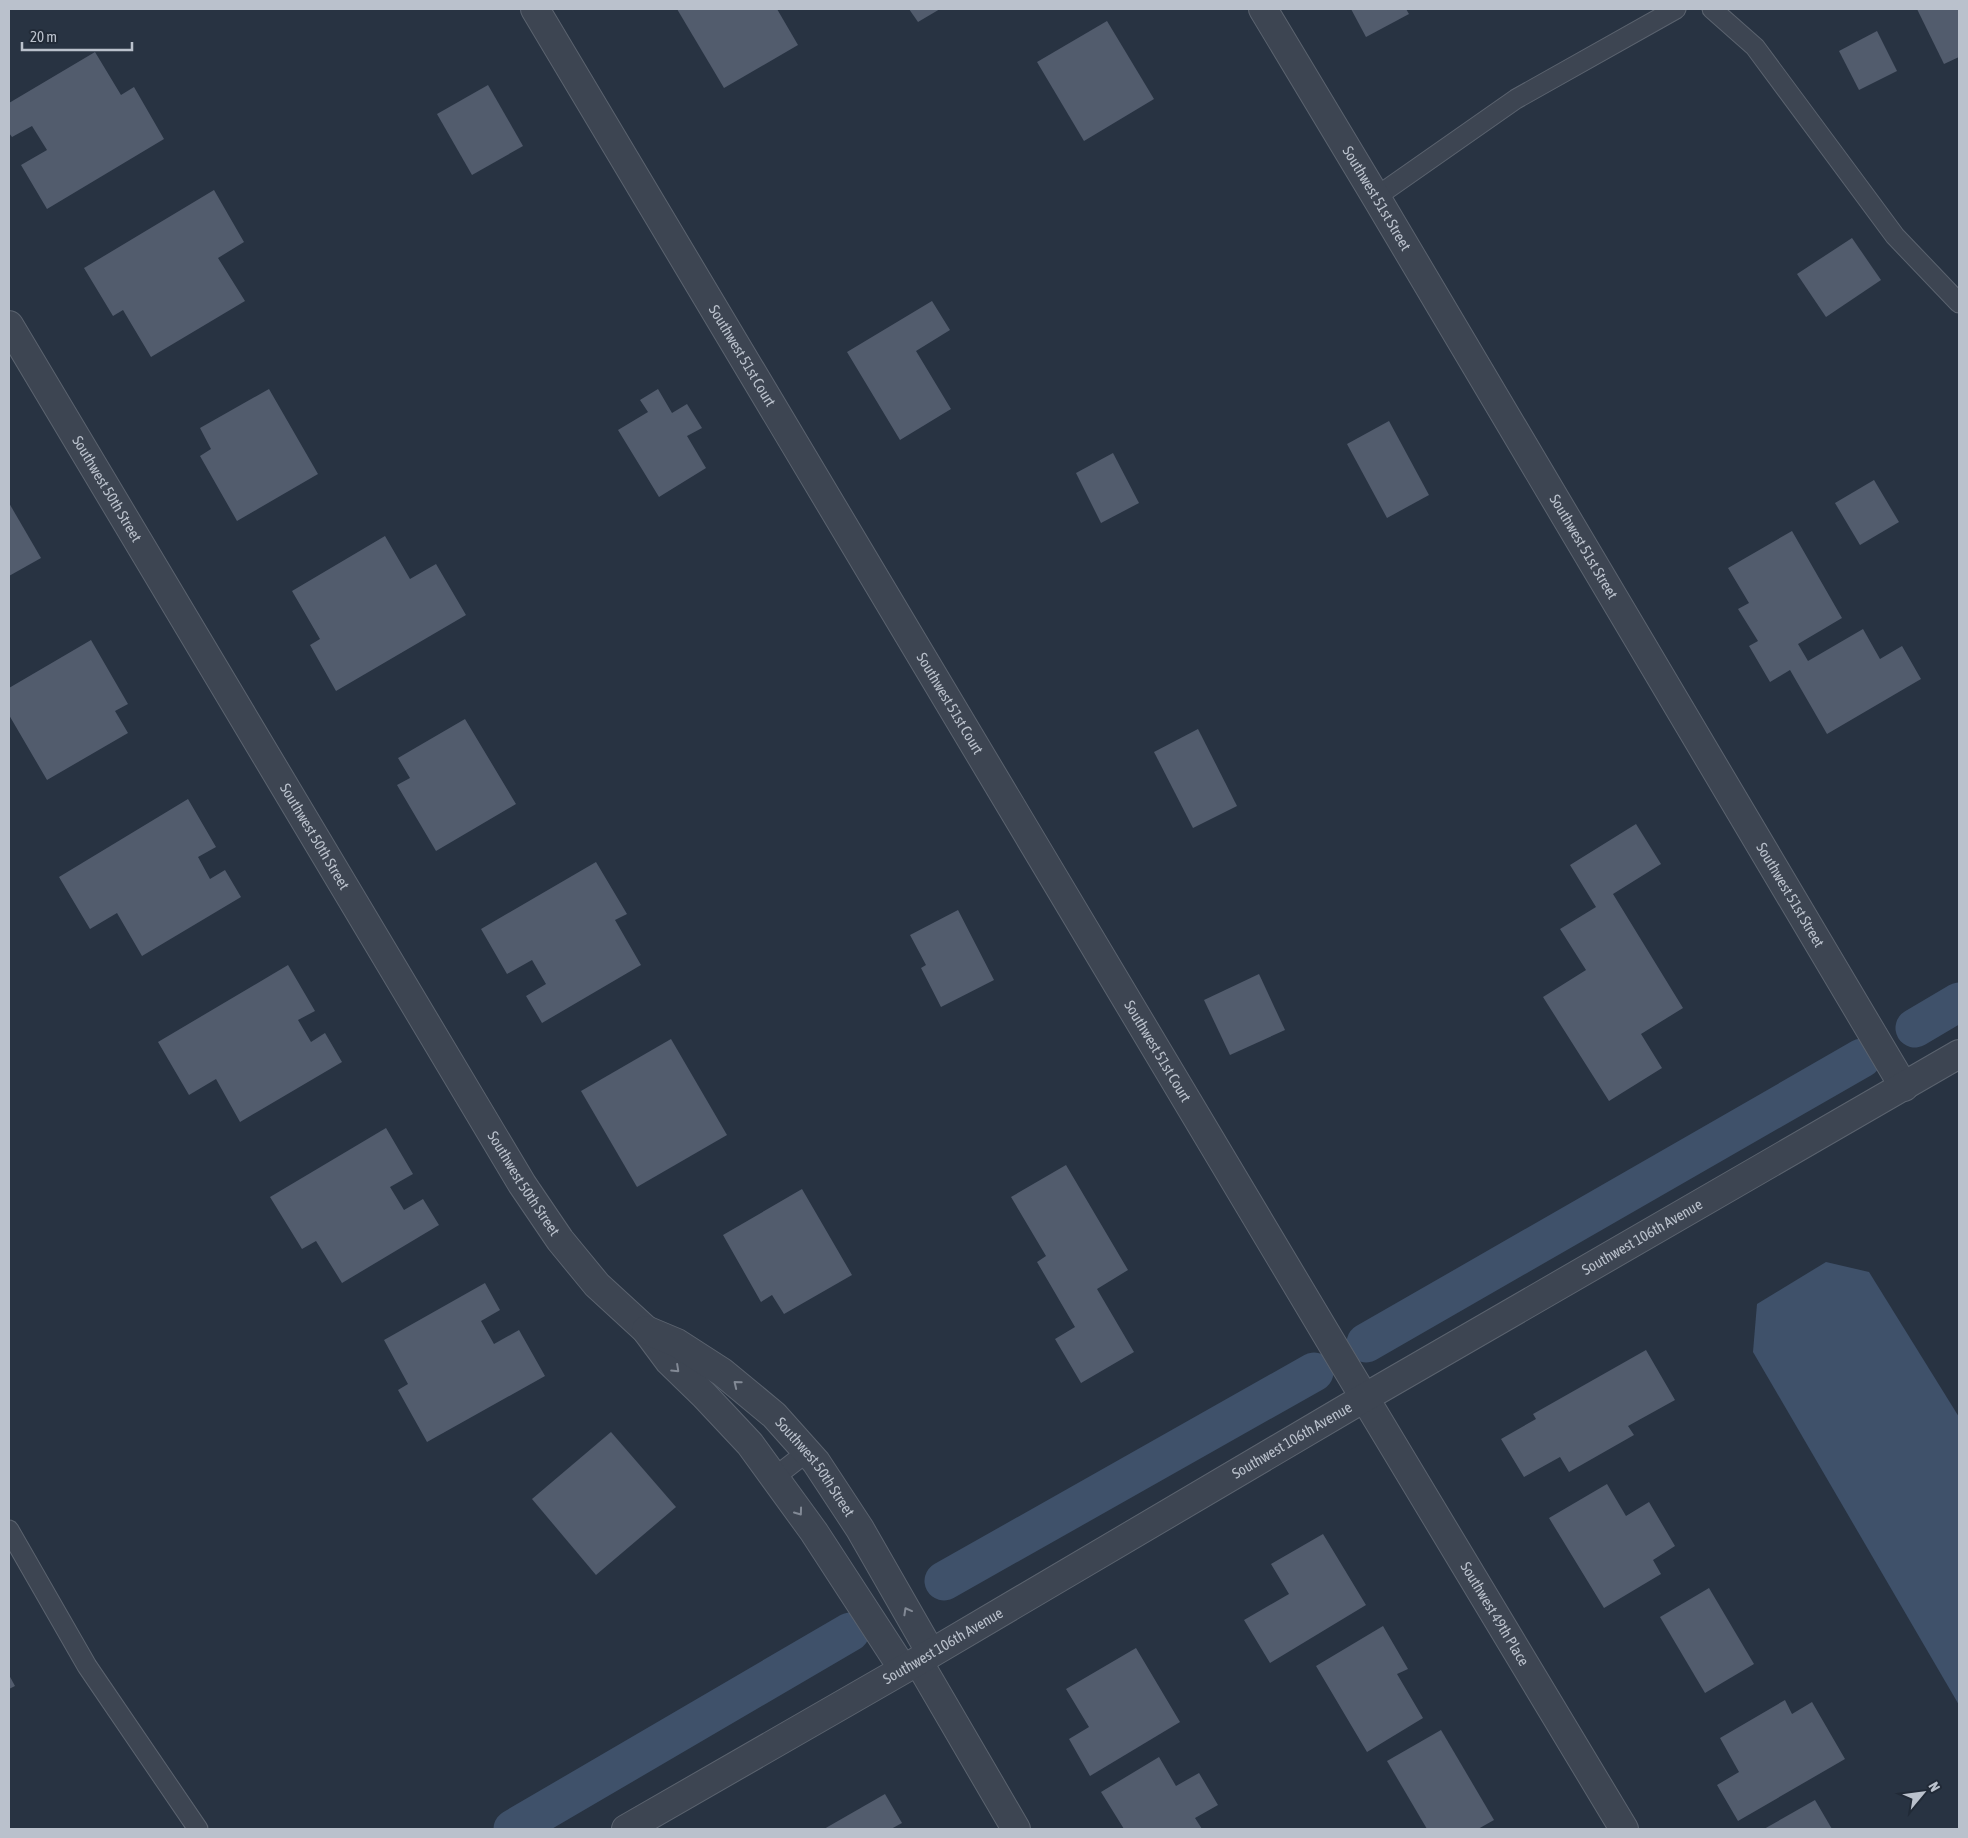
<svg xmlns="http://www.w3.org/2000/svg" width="1968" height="1838" font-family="'Asap Condensed',sans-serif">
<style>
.water{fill:#3f516a}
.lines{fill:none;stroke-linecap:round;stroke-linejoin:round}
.canal{stroke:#3f516a;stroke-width:39}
.building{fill:#525c6d}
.service-casing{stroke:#5b636f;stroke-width:21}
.minor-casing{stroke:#5b636f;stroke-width:30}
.service{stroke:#3d4552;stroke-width:19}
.minor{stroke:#3d4552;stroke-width:28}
.oneway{stroke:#828995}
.labels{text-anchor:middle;stroke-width:4.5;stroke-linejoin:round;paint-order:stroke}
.street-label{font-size:15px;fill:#bac1cc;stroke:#212a37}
</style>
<rect width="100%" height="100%" fill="#283342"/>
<path class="water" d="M1826 1262 1869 1272 1959 1417V1705L1753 1352 1757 1304Z"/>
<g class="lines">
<g class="canal">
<path d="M1915 1028 1959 1002"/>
<path d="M1366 1343 1862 1058"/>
<path d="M944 1581 1314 1372"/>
<path d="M513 1829 850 1632"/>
</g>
</g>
<g class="building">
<path d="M677 9H777L798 45 724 88Z"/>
<path d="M909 9H940L918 22Z"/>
<path d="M1351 9H1406L1409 14 1366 37Z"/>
<path d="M1917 9H1959V57L1944 64Z"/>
<path d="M1107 21 1154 99 1084 141 1037 62Z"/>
<path d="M1877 31 1897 71 1859 90 1839 51Z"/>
<path d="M95 52 121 95 134 87 164 139 47 209 21 165 47 150 32 126 12 137 9 133V103Z"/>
<path d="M488 85 523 146 472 175 437 114Z"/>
<path d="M214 190 244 242 218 258 245 301 151 357 123 310 113 316 84 268Z"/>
<path d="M1852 238 1881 280 1826 317 1797 274Z"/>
<path d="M932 301 950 330 916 351 951 409 900 440 847 352Z"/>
<path d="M269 389 318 474 237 521 200 456 211 449 200 428Z"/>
<path d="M658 389 672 413 687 404 702 428 687 436 706 468 659 497 618 430 648 412 640 400Z"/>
<path d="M1389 421 1429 495 1387 518 1347 444Z"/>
<path d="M1113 453 1139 503 1101 523 1076 473Z"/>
<path d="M1874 480 1899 522 1860 545 1835 503Z"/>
<path d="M9 503 41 558 9 576Z"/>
<path d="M1792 531 1842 618 1798 644 1808 661 1863 629 1880 659 1902 646 1921 679 1827 734 1790 670 1770 682 1749 646 1758 641 1738 609 1749 603 1728 568Z"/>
<path d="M385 536 410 579 436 564 466 615 336 691 310 645 320 639 292 591Z"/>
<path d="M91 640 128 704 115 711 128 733 47 780 9 715V688Z"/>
<path d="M465 719 516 804 436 851 397 785 410 778 398 758Z"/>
<path d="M1198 729 1237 806 1193 828 1154 752Z"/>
<path d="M188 799 216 847 198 857 210 879 225 870 241 897 142 956 117 913 90 929 59 877Z"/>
<path d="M1636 824 1661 864 1613 894 1683 1008 1641 1034 1662 1068 1609 1101 1543 997 1586 970 1560 929 1596 907 1570 865Z"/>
<path d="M596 862 627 914 615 920 641 965 542 1023 526 996 546 984 532 960 507 974 481 929Z"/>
<path d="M958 910 994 980 941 1007 921 968 926 965 910 935Z"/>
<path d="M288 965 315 1011 298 1020 311 1042 325 1033 342 1062 240 1122 216 1079 189 1095 158 1042Z"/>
<path d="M1259 974 1285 1030 1230 1055 1204 1000Z"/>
<path d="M671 1039 727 1135 637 1187 581 1091Z"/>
<path d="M386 1128 413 1174 390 1187 404 1210 423 1199 439 1225 342 1283 316 1241 302 1249 270 1197Z"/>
<path d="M1066 1165 1128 1270 1097 1289 1134 1352 1081 1383 1055 1339 1075 1327 1037 1262 1046 1256 1011 1197Z"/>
<path d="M802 1189 852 1275 784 1314 772 1295 761 1302 723 1235Z"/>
<path d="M485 1283 500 1310 481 1321 494 1344 519 1330 545 1376 427 1442 398 1390 408 1384 384 1340Z"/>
<path d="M1646 1350 1675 1400 1628 1426 1634 1435 1569 1472 1560 1457 1524 1477 1501 1439 1536 1419 1533 1414Z"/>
<path d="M611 1432 676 1507 596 1575 532 1499Z"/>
<path d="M1607 1484 1626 1516 1649 1502 1675 1546 1653 1560 1661 1574 1604 1608 1549 1518Z"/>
<path d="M1323 1534 1366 1605 1270 1663 1244 1620 1289 1594 1271 1564Z"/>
<path d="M1709 1588 1754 1664 1705 1693 1660 1617Z"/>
<path d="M1383 1626 1408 1669 1397 1674 1423 1718 1367 1752 1316 1666Z"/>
<path d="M1136 1648 1180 1722 1090 1776 1069 1739 1089 1727 1066 1689Z"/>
<path d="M9 1675 15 1686 9 1689Z"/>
<path d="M1785 1700 1792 1714 1812 1702 1845 1759 1738 1821 1717 1785 1739 1772 1720 1738Z"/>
<path d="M1441 1730 1494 1820 1478 1829H1427L1387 1761Z"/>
<path d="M1159 1757 1176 1786 1199 1773 1218 1805 1195 1818 1202 1829H1124L1101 1792Z"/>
<path d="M885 1794 902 1823 891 1829H824Z"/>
<path d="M1815 1800 1832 1829H1764Z"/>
</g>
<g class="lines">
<defs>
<g id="service">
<path d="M1712 9 1755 47 1895 236 1959 303"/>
<path d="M1376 197 1516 99 1676 9"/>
<path d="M775 1477 807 1452"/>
<path d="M9 1530 87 1666 198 1829"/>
</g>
<g id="minor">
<path id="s1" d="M535 9 1346 1367 1624 1829"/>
<path id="s2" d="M1263 9 1376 197 1904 1087"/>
<path id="s3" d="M9 325 522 1184 560 1240 597 1285 646 1330 669 1361 704 1395 750 1444 814 1532 903 1669"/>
<path id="s4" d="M646 1330 677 1343 722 1372 774 1415 816 1462 860 1529 931 1653"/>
<path d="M918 1661 1016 1829"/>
<path id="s5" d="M626 1829 918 1661 1364 1398 1959 1054"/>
</g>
</defs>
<use href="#service" class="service-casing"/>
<use href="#minor" class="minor-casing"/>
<use href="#service" class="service"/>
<use href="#minor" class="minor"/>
</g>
<defs><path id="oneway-chevron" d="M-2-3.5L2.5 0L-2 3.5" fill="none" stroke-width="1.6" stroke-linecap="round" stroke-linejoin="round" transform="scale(1.25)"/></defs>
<g class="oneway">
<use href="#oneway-chevron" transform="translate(676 1369) rotate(43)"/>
<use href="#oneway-chevron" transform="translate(737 1384) rotate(-141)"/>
<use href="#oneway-chevron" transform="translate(799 1512) rotate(54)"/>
<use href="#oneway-chevron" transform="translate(907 1611) rotate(-119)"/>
</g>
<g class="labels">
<g class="street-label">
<text dy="5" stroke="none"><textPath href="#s2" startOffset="221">Southwest 51st Street</textPath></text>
<text dy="5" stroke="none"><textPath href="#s1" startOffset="404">Southwest 51st Court</textPath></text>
<text dy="5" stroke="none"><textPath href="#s3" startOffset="191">Southwest 50th Street</textPath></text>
<text dy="5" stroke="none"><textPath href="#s2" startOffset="626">Southwest 51st Street</textPath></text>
<text dy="5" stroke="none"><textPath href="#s1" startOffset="809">Southwest 51st Court</textPath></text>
<text dy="5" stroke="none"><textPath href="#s3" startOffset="596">Southwest 50th Street</textPath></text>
<text dy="5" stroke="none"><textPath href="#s2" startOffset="1031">Southwest 51st Street</textPath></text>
<text dy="5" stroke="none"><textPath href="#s1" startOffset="1214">Southwest 51st Court</textPath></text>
<text dy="5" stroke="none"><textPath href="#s3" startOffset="1001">Southwest 50th Street</textPath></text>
<text dy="5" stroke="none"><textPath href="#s5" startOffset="1176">Southwest 106th Avenue</textPath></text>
<text dy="5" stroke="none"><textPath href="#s5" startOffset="771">Southwest 106th Avenue</textPath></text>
<text dy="5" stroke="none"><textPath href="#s4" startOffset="221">Southwest 50th Street</textPath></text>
<text dy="5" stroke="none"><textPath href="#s1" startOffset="1870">Southwest 49th Place</textPath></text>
<text dy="5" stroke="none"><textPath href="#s5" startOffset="366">Southwest 106th Avenue</textPath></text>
</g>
</g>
<rect width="1968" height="1838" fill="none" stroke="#bac1cc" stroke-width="20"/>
<g transform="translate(1923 1793) rotate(61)" stroke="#212a37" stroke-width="4" paint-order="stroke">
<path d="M0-4L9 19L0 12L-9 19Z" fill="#bac1cc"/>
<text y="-8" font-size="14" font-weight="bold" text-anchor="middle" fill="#bac1cc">N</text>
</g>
<path d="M22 42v8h110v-8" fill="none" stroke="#bac1cc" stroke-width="2.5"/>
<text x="30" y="42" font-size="15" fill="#bac1cc" stroke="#212a37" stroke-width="4" paint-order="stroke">20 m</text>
</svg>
